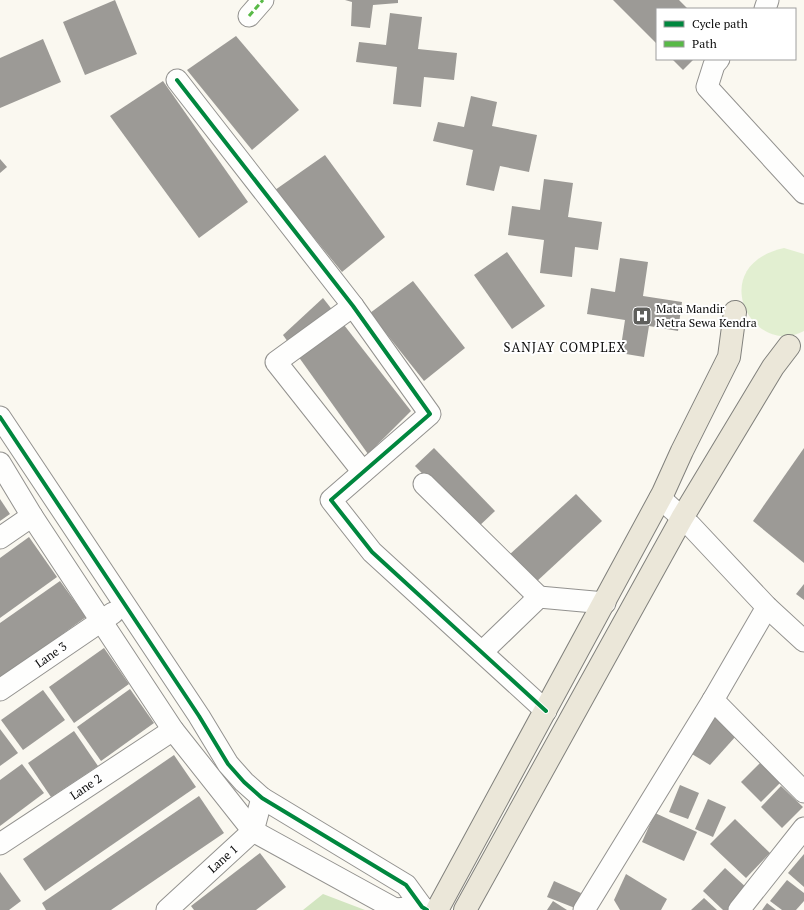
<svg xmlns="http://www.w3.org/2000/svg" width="804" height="910" font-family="'PT Serif',serif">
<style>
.green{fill:#e2efd1}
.forest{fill:#d2e5c0}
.building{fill:#9c9a96}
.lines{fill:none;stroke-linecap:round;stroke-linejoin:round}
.minor-casing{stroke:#93928f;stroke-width:23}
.major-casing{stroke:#80807c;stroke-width:24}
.minor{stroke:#fefefd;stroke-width:21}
.major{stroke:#ebe7d9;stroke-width:22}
.quiet{stroke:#58b947;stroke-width:3;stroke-dasharray:6 3;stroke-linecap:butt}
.cycleway-casing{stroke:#fff;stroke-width:6}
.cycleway{stroke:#00873e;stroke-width:4}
.labels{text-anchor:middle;stroke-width:4;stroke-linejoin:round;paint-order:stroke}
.poi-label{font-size:12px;fill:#0c0c0c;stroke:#fff;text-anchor:start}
.street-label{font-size:12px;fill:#0c0c0c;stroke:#fff}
.neighbourhood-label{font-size:13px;letter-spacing:1px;fill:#0c0c0c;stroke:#fff}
</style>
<rect width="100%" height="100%" fill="#faf8f0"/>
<path class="green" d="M784 248 804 254V331C752 359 704 266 784 248Z"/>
<path class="forest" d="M323 894 365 910H303Z"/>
<g class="building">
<path d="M115 0 137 54 85 75 63 22Z"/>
<path d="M345 0H398V3L373 5 370 28 351 26 352 2Z"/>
<path d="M613 0H679L688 9H657V44Z"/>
<path d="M390 13 422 17 418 49 457 53 454 80 424 77 421 107 393 104 397 67 356 62 359 42 386 45Z"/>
<path d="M236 36 299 110 252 150 187 70Z"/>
<path d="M43 39 61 82 0 108V58Z"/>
<path d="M672 59H694L683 70Z"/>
<path d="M163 81 248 202 199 238 110 116Z"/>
<path d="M471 96 497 102 492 126 537 135 529 172 500 166 494 191 466 185 473 150 433 141 438 122 464 127Z"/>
<path d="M325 155 385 237 342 272 275 190Z"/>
<path d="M0 159 7 167 0 173Z"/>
<path d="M544 179 573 183 568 217 602 222 598 250 575 247 572 277 540 273 544 240 508 235 512 206 540 210Z"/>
<path d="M507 252 545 306 512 329 474 275Z"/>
<path d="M620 258 648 262 643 296 682 302 678 331 649 326 644 357 620 353 625 320 587 314 591 288 615 292Z"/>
<path d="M413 281 465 348 424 381 370 313Z"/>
<path d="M323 298 411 411 368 454 283 335Z"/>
<path d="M434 448 495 511 476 529 415 466Z"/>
<path d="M804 448V563L753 521Z"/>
<path d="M576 494 602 521 535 583 509 555Z"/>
<path d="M0 499 10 514 0 521Z"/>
<path d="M29 537 57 577 0 618V558Z"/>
<path d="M60 581 86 617 0 679V623Z"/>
<path d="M804 584V600L796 594Z"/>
<path d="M104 648 129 684 74 723 49 687Z"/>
<path d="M130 689 154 723 101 761 77 727Z"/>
<path d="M43 690 65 720 23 750 1 720Z"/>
<path d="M713 714 736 736 710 765 687 751Z"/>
<path d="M0 729 18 753 0 766Z"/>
<path d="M74 731 98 766 51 797 28 763Z"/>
<path d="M174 755 196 787 45 891 23 859Z"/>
<path d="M762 761 782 781 761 802 741 782Z"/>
<path d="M22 764 44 793 0 826V780Z"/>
<path d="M680 785 699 793 688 819 669 812Z"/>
<path d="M781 786 803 807 782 828 761 807Z"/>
<path d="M199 796 224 833 111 910H46L42 903Z"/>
<path d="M708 799 726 807 713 837 695 829Z"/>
<path d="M655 813 697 832 684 861 642 842Z"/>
<path d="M735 819 770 853 746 878 710 844Z"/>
<path d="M260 853 286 887 256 910H194L191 906Z"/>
<path d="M804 854V887L788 873Z"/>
<path d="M725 868 748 889 728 910H723L703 891Z"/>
<path d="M0 872 21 901 9 910H0Z"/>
<path d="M626 874 667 899 661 910H620L614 900Z"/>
<path d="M787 880 804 893V901L796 910H782L770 901Z"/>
<path d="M554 881 581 893 575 908 547 897Z"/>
<path d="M704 898 717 910H691Z"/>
<path d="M553 901 567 910H547Z"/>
<path d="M767 903 776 910H762Z"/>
</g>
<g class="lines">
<defs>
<g id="minor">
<path d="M765 9 768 0"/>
<path d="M249 16 263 0"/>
<path d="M719 59 714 65 707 87 804 193"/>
<path d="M177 80 353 306 430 414 331 500 372 552 546 711"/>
<path d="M353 306 276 362 363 472"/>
<path d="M0 417 199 716 228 764 244 782 262 798 406 885 422 907 427 910"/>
<path d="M0 463 32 516 173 730 253 831 395 909 422 907"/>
<path d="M424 484 539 597"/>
<path d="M660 498 690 525 767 607 804 641"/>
<path d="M0 538 32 516"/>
<path d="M482 652 539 597 605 603"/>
<path d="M0 690 113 613"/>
<path d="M713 700 804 792"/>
<path d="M0 844 173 730"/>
<path d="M167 910 253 831 262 798"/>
<path d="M584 910 713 700 767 607"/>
<path d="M739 910 804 828"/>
</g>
<g id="major">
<path d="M437 910 663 493 682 451 729 357 735 312"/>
<path d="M465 910 682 518 773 367 789 346"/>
</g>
</defs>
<use href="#minor" class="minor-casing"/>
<use href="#major" class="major-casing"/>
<use href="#minor" class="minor"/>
<use href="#major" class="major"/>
<path class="quiet" d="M249 16 263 0"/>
<defs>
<g id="cycleway">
<path d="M177 80 353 306 430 414 331 500 372 552 546 711"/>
<path d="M0 417 199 716 228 764 244 782 262 798 406 885 422 907 427 910"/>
</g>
</defs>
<use href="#cycleway" class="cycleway-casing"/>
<use href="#cycleway" class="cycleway"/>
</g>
<defs>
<symbol id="hospital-square" viewBox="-11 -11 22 22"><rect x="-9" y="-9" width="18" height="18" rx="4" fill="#5f5f5c" stroke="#fff"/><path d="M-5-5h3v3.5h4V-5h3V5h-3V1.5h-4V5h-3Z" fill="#fff"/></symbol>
</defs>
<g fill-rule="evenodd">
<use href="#hospital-square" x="631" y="305" width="22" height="22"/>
</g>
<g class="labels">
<g class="poi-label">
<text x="656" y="313">Mata Mandir<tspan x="656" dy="14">Netra Sewa Kendra</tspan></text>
</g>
<g class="street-label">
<text transform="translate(51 655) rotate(-35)" y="4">Lane 3</text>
<text transform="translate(86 787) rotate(-34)" y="4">Lane 2</text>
<text transform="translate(223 859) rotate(-42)" y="4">Lane 1</text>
</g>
<g class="neighbourhood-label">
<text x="565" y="352">SANJAY COMPLEX</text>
</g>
</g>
<rect x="656" y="8" width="140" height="52" fill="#ffffff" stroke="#9e9e9e"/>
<rect x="664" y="21" width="20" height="6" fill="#00873e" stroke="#9e9e9e"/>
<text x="692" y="28" font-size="12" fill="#0c0c0c">Cycle path</text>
<rect x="664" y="41" width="20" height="6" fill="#58b947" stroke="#9e9e9e"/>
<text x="692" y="48" font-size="12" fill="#0c0c0c">Path</text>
</svg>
